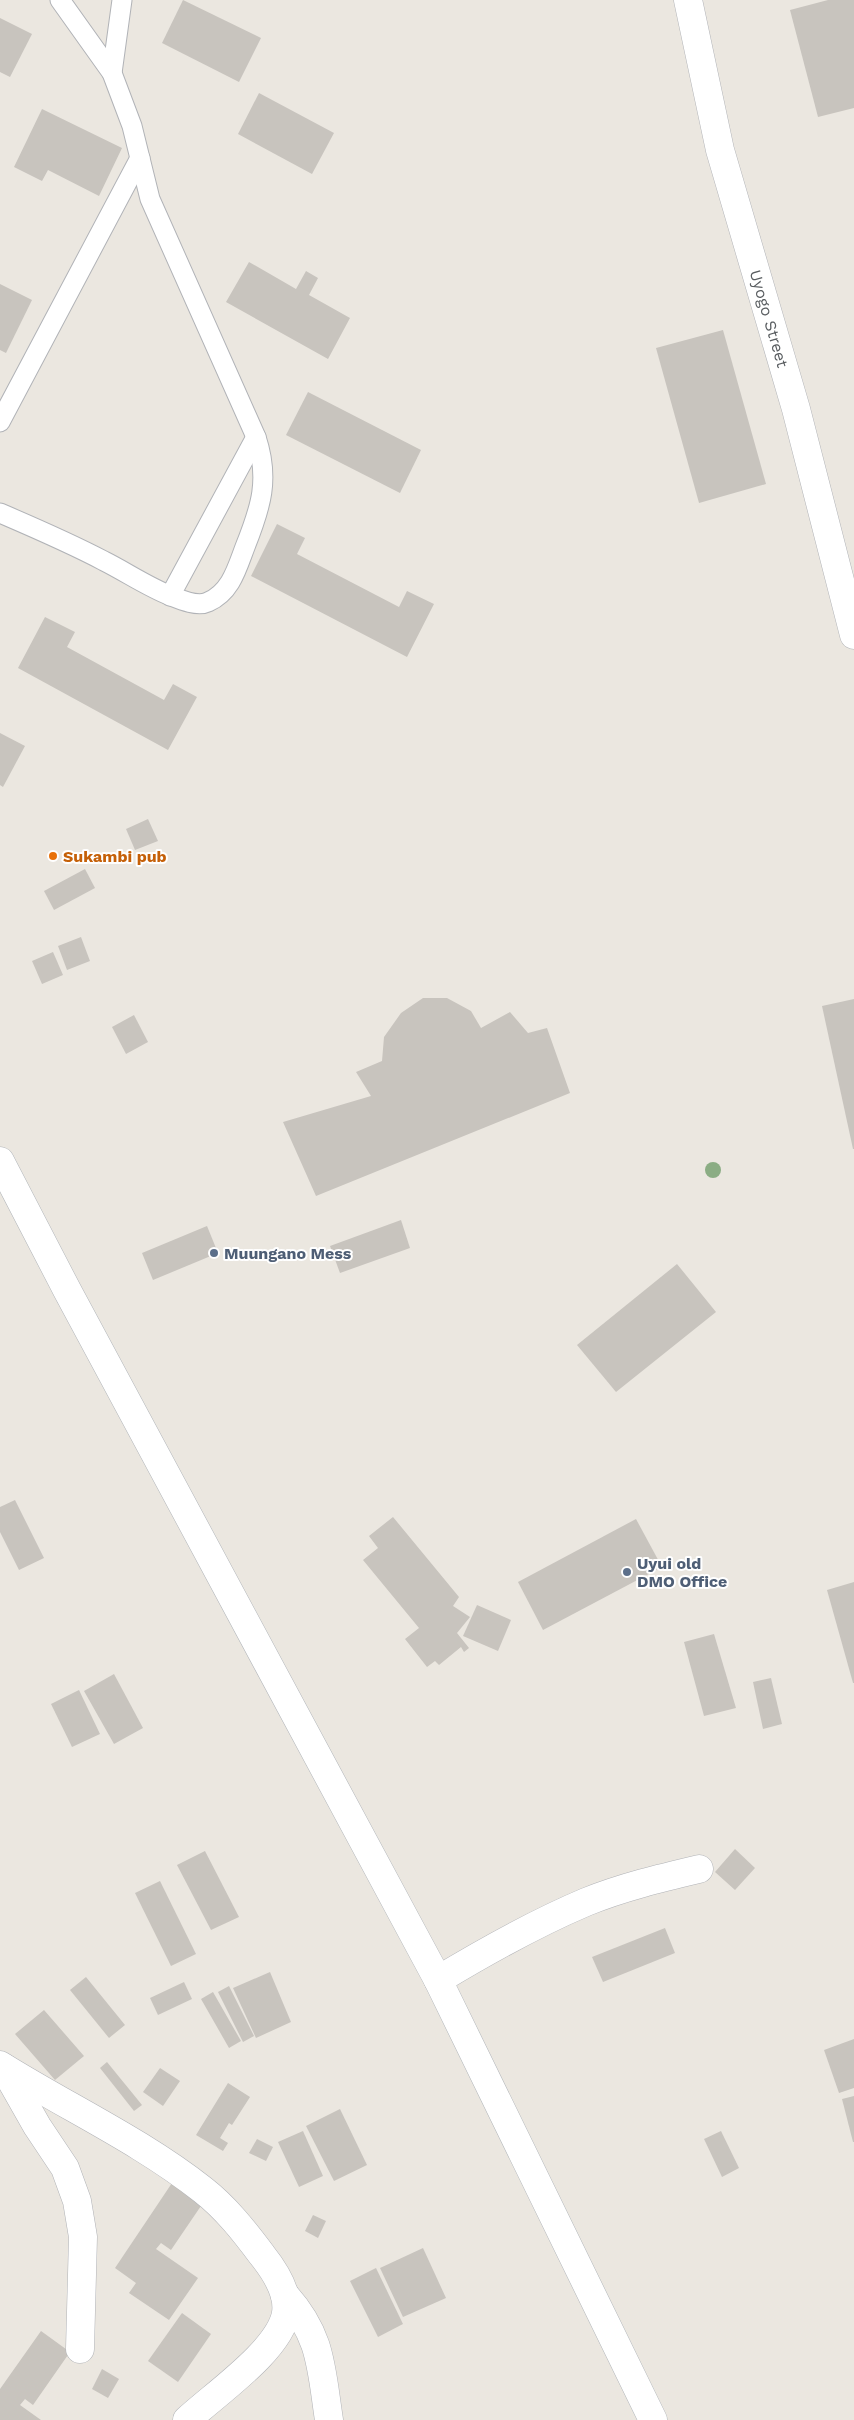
<svg xmlns="http://www.w3.org/2000/svg" width="854" height="2420" font-family="'Work Sans',sans-serif">
<style>
.building{fill:#c8c4be}
.lines{fill:none;stroke-linecap:round;stroke-linejoin:round}
.service-casing{stroke:#b1b3b7;stroke-width:21}
.minor-casing{stroke:#b1b3b7;stroke-width:29}
.secondary-casing{stroke:#b2b6ba;stroke-width:29}
.service{stroke:#fff;stroke-width:19}
.minor{stroke:#fff;stroke-width:28}
.secondary{stroke:#fff;stroke-width:28}
.tree{fill:#8bad84}
.food-dot{fill:#e8710a;stroke:#fff;stroke-width:2}
.service-dot{fill:#5c6f8a;stroke:#fff;stroke-width:2}
.labels{text-anchor:middle;stroke-width:4;stroke-linejoin:round;paint-order:stroke}
.street-label{font-size:16px;fill:#595d60;stroke:#fff}
.food-label{font-size:16px;font-weight:bold;fill:#c56008;stroke:#fff;text-anchor:start}
.service-label{font-size:16px;font-weight:bold;fill:#4e5e75;stroke:#fff;text-anchor:start}
</style>
<rect width="100%" height="100%" fill="#ebe7e0"/>
<g class="building">
<path d="M183 0 261 38 239 82 162 43Z"/>
<path d="M828 0H854V108L818 117 790 10Z"/>
<path d="M0 18 32 34 10 77 0 72Z"/>
<path d="M259 93 334 133 312 174 238 134Z"/>
<path d="M42 109 122 148 99 196 48 170 42 181 14 167Z"/>
<path d="M249 262 296 289 306 271 318 278 309 295 350 318 328 359 226 302Z"/>
<path d="M0 284 32 300 6 353 0 350Z"/>
<path d="M723 330 766 484 699 503 656 348Z"/>
<path d="M308 392 421 450 400 493 286 435Z"/>
<path d="M277 524 305 538 297 554 399 607 407 591 434 604 407 657 251 576Z"/>
<path d="M45 617 75 632 67 647 164 700 173 684 197 697 168 750 18 668Z"/>
<path d="M0 733 25 746 3 787 0 785Z"/>
<path d="M148 819 158 841 135 850 126 829Z"/>
<path d="M85 869 95 888 54 910 44 891Z"/>
<path d="M81 937 90 961 67 970 58 946Z"/>
<path d="M53 952 63 975 42 984 32 961Z"/>
<path d="M423 998H447L471 1011 481 1028 510 1012 528 1033 547 1028 570 1093 316 1196 283 1122 371 1096 356 1072 382 1061 384 1037 401 1013Z"/>
<path d="M854 999V1149H853L822 1006Z"/>
<path d="M134 1015 148 1042 126 1054 112 1027Z"/>
<path d="M401 1220 410 1248 340 1273 330 1246Z"/>
<path d="M207 1226 218 1253 153 1280 142 1253Z"/>
<path d="M677 1264 716 1312 616 1392 577 1345Z"/>
<path d="M15 1500 44 1558 19 1570 0 1532V1507Z"/>
<path d="M393 1517 459 1597 453 1606 470 1617 457 1633 469 1648 464 1652 461 1647 439 1665 435 1661 427 1667 405 1639 419 1628 363 1560 378 1548 369 1536Z"/>
<path d="M636 1519 662 1567 543 1630 518 1582Z"/>
<path d="M854 1582V1683H853L827 1590Z"/>
<path d="M477 1605 511 1620 498 1651 463 1636Z"/>
<path d="M714 1634 736 1708 704 1716 684 1642Z"/>
<path d="M114 1674 143 1728 114 1744 84 1691Z"/>
<path d="M771 1678 782 1724 763 1729 753 1682Z"/>
<path d="M79 1690 100 1734 72 1747 51 1704Z"/>
<path d="M735 1849 755 1868 735 1890 715 1872Z"/>
<path d="M205 1851 239 1917 211 1930 177 1865Z"/>
<path d="M160 1881 196 1954 171 1966 135 1893Z"/>
<path d="M665 1928 675 1953 603 1982 592 1957Z"/>
<path d="M270 1972 291 2022 256 2038 233 1988Z"/>
<path d="M86 1977 125 2025 109 2038 70 1990Z"/>
<path d="M184 1982 192 1999 158 2015 150 1998Z"/>
<path d="M229 1986 254 2036 243 2042 218 1992Z"/>
<path d="M213 1992 241 2041 229 2048 201 1999Z"/>
<path d="M44 2010 84 2056 55 2080 15 2034Z"/>
<path d="M854 2039V2088L839 2093 824 2050Z"/>
<path d="M107 2062 142 2105 134 2111 100 2068Z"/>
<path d="M160 2068 180 2081 163 2106 143 2092Z"/>
<path d="M228 2083 250 2097 232 2125 229 2123 220 2138 228 2143 223 2151 196 2135Z"/>
<path d="M854 2096V2142H853L842 2099Z"/>
<path d="M340 2109 367 2165 334 2181 306 2126Z"/>
<path d="M303 2131 323 2176 299 2187 278 2142Z"/>
<path d="M721 2131 739 2168 722 2177 704 2139Z"/>
<path d="M257 2139 273 2147 266 2161 249 2153Z"/>
<path d="M174 2180 205 2200 171 2250 161 2243 156 2249 198 2278 169 2320 129 2293 136 2283 115 2268Z"/>
<path d="M313 2215 326 2221 318 2238 305 2231Z"/>
<path d="M423 2248 446 2298 403 2317 380 2268Z"/>
<path d="M376 2268 403 2324 378 2337 350 2281Z"/>
<path d="M182 2313 211 2334 178 2382 148 2361Z"/>
<path d="M41 2331 70 2352 33 2405 25 2399 20 2405 41 2420H0V2389Z"/>
<path d="M102 2369 119 2379 108 2398 92 2389Z"/>
</g>
<g class="lines">
<defs>
<g id="service">
<path d="M112 73 122 0"/>
<path d="M0 422 140 158"/>
<path d="M0 513C35 528 70 543 104 561 126 572 148 587 171 596 181 600 198 607 208 602 231 592 237 568 245 547 261 507 270 479 256 437L150 199 132 126 112 73 60 0"/>
<path d="M170 596 256 437"/>
</g>
<g id="minor">
<path id="s1" d="M688 0 720 150 796 409 854 635"/>
<path d="M438 1980C486 1951 534 1924 586 1902 623 1887 661 1878 699 1869"/>
<path d="M0 2065C67 2107 141 2141 203 2190 226 2208 244 2231 262 2255 274 2270 289 2292 286 2313 280 2350 215 2394 187 2420"/>
<path d="M4 2068 37 2126 65 2168 77 2201 83 2237 80 2349"/>
<path d="M285 2295C322 2336 321 2368 329 2420"/>
</g>
<path id="secondary" d="M0 1161 67 1290 438 1980 653 2420"/>
</defs>
<use href="#service" class="service-casing"/>
<use href="#minor" class="minor-casing"/>
<use href="#secondary" class="secondary-casing"/>
<use href="#service" class="service"/>
<use href="#minor" class="minor"/>
<use href="#secondary" class="secondary"/>
</g>
<circle class="tree" cx="713" cy="1170" r="8"/>
<circle class="food-dot" cx="53" cy="856" r="5"/>
<g class="service-dot">
<circle cx="214" cy="1253" r="5"/>
<circle cx="627" cy="1572" r="5"/>
</g>
<g class="labels">
<g class="street-label">
<text dy="6" stroke="none"><textPath href="#s1" startOffset="329">Uyogo Street</textPath></text>
</g>
<g class="food-label">
<text x="63" y="862">Sukambi pub</text>
</g>
<g class="service-label">
<text x="224" y="1259">Muungano Mess</text>
<text x="637" y="1569">Uyui old<tspan x="637" dy="18">DMO Office</tspan></text>
</g>
</g>
</svg>
